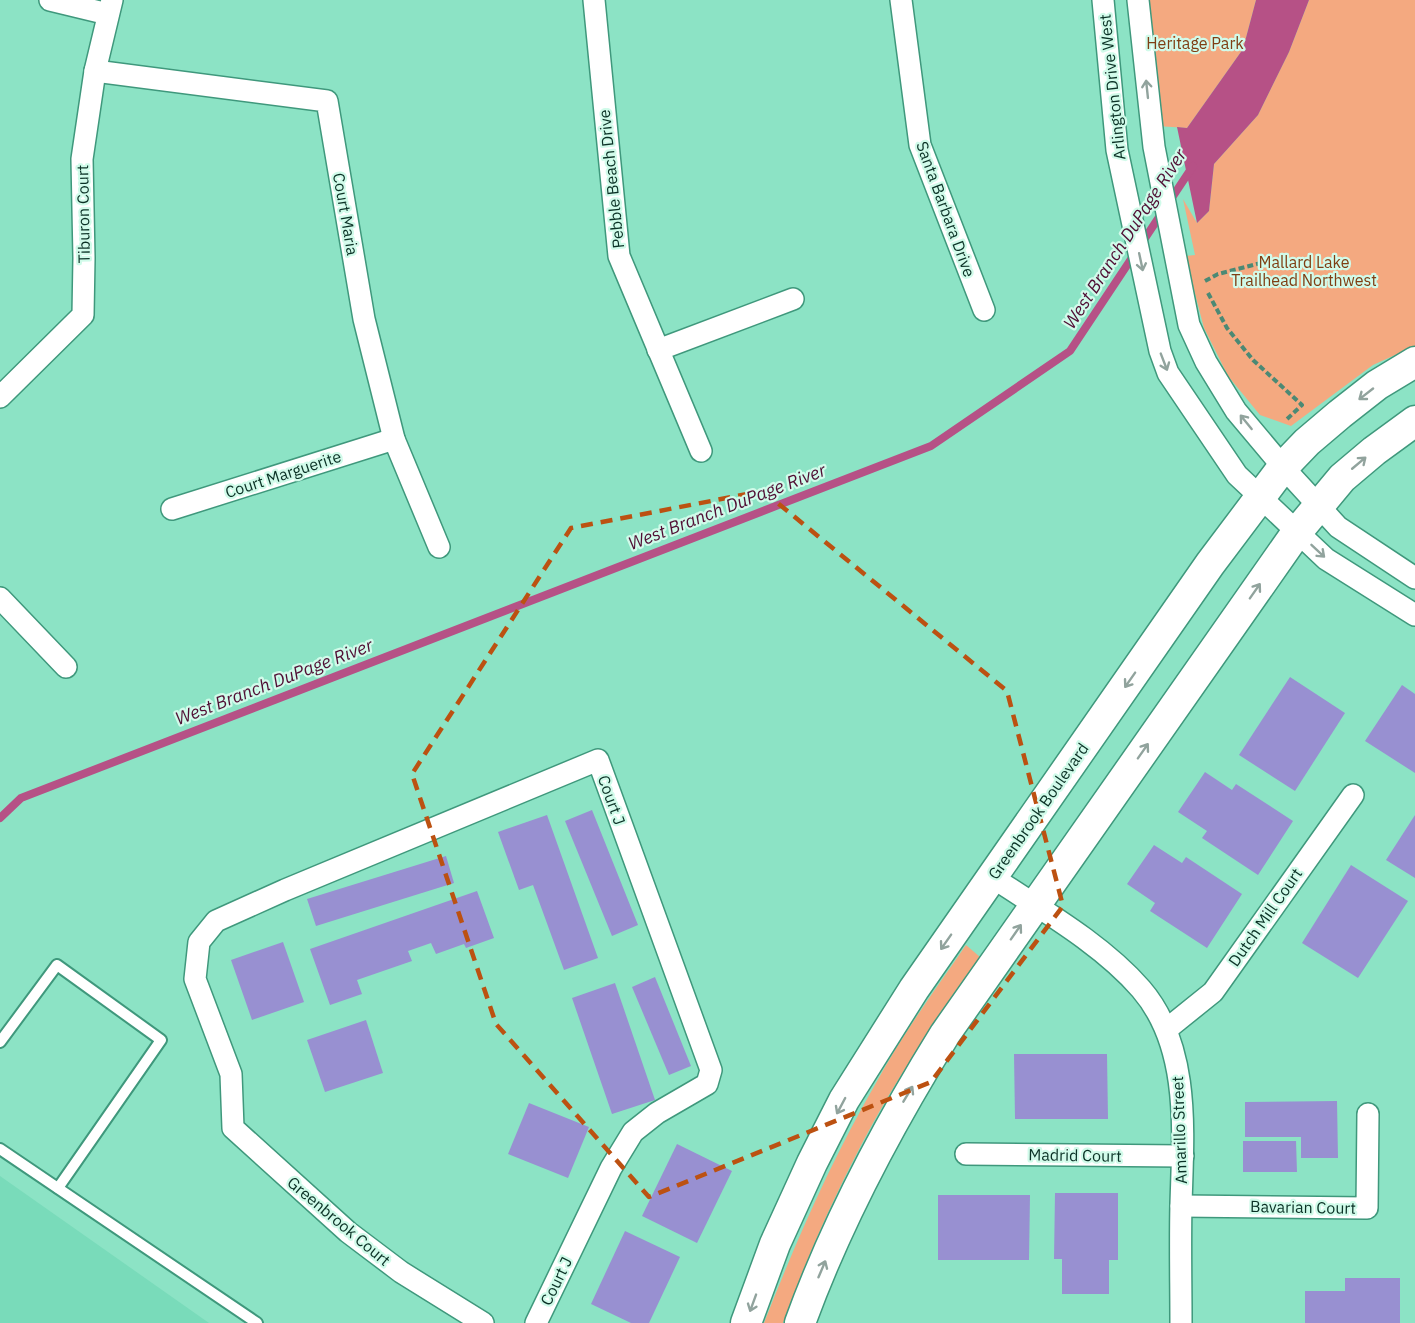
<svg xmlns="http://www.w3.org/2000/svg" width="1415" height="1323" font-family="'IBM Plex Sans',sans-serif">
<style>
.built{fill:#79dbba}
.green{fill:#f4a980}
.water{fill:#b65186}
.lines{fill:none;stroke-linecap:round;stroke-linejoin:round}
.stream{stroke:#b65186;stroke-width:8}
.building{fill:#9890d1}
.service-casing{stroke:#3f987c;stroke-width:14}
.minor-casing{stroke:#3f987c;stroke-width:24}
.secondary-casing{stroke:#3f987c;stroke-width:33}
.path{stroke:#4b8974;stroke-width:4;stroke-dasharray:6 3;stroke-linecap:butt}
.service{stroke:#fff;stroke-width:10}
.minor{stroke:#fff;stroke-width:21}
.secondary{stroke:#fff;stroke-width:30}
.oneway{stroke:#91a39d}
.marked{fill:none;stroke:#bc5111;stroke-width:4.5;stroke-dasharray:12 8;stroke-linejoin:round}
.labels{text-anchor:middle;stroke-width:4.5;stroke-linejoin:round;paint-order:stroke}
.park-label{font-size:16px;fill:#7f3e13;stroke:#d1fbea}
.street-label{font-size:16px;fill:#0b3226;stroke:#d1fbea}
.water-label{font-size:18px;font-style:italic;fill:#500e34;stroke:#d1fbea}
</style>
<rect width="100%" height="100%" fill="#8ce3c5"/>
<path class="built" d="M0 1176 209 1323H0Z"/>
<g class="green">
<path d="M1147 0H1256L1243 49 1187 128 1157 126Z"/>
<path d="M1309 0H1415V346L1373 365 1291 426 1260 415 1228 376 1204 328 1185 256 1195 255 1183 199 1197 223 1209 211 1214 164 1258 115 1289 52Z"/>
<path d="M966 945 980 957C943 1011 905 1065 873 1123 838 1187 808 1254 783 1323H764C797 1239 831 1161 876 1083 902 1035 935 990 966 945Z"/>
</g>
<path class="water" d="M1256 0H1309L1289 52 1258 115 1214 164 1209 211 1197 223 1177 127 1187 128 1243 49Z"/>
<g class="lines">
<path class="stream" d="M0 818 21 798 931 446 1070 351 1193 166"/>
</g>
<g class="building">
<path d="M1290 677 1345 713 1295 791 1239 755Z"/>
<path d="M1402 685 1415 694V773L1365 741Z"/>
<path d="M1205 772 1232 790 1236 784 1293 821 1258 875 1202 838 1207 831 1178 812Z"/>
<path d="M592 810 638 925 612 936 565 821Z"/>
<path d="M547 815 598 958 564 970 533 885 519 890 498 832Z"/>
<path d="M1415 815V878L1386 860Z"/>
<path d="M1154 845 1182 863 1186 857 1242 894 1207 948 1150 911 1155 903 1127 884Z"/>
<path d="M446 856 454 883 316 926 307 899Z"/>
<path d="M1351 865 1408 901 1358 978 1302 943Z"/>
<path d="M477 891 494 938 466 948 464 944 436 954 431 943 408 951 412 961 357 980 362 994 330 1005 310 949Z"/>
<path d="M283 942 304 1002 252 1020 231 960Z"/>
<path d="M655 977 691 1066 669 1075 632 987Z"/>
<path d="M615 983 655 1100 612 1114 572 998Z"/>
<path d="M366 1020 383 1073 325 1092 307 1040Z"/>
<path d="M1014 1054H1107L1108 1119H1015Z"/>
<path d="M1337 1101 1338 1158H1301V1137H1245V1102Z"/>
<path d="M529 1103 589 1127 568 1178 508 1154Z"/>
<path d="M1243 1141H1296L1297 1172H1243Z"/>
<path d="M677 1144 732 1171 697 1243 642 1216Z"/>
<path d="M1055 1193H1118V1260H1109V1294H1062V1259H1054Z"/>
<path d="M938 1195H1030L1029 1260H938Z"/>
<path d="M625 1231 680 1257 649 1323H631L591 1304Z"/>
<path d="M1345 1278H1400V1323H1305V1291H1345Z"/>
</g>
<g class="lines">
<defs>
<g id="service">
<path d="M0 1042 57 965 161 1040 58 1188"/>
<path d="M0 1149 257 1323"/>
</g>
<g id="minor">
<path d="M50 0 108 14"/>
<path d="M594 0 619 256 701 451"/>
<path d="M901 0 920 145 984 310"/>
<path d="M1103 0 1117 150 1160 351 1168 373 1237 475 1326 559 1415 615"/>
<path d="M1138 0 1154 147 1189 325 1206 362 1236 411 1283 467 1338 527 1415 578"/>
<path d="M95 71 327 101 364 319 394 439 439 547"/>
<path d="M658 350 793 299"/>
<path d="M0 397 83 315 84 258 82 159 95 71 112 0"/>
<path d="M172 509 394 439"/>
<path d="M0 598 66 667"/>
<path d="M992 877C1042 910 1102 944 1141 989 1191 1047 1183 1133 1181 1204 1180 1244 1181 1283 1181 1323"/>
<path d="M1167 1029 1213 992 1353 795"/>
<path d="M966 1154 1183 1156"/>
<path d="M1181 1206 1367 1208 1368 1114"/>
<path d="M483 1323 401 1272 348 1232 233 1128 231 1074 195 979 199 942 216 921 285 890 598 760 711 1070 707 1084 657 1113 633 1132 611 1168 536 1323"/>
</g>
<g id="secondary">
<path d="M746 1323 775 1244 812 1163 844 1100 914 989 992 877 1210 564 1283 467 1307 442 1340 414 1377 385 1415 362"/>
<path d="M800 1323C837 1221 888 1126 945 1034L1297 532 1342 478 1374 451 1415 421"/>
</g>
</defs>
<use href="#service" class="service-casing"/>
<use href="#minor" class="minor-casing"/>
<use href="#secondary" class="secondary-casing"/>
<g class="path">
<path d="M1205 281 1218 274 1261 263"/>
<path d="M1208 293 1227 328 1253 360 1302 405 1286 420"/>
</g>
<use href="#service" class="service"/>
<use href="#minor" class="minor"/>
<use href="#secondary" class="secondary"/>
</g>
<defs><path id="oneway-shaft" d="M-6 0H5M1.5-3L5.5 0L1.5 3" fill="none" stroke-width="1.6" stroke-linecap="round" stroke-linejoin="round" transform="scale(1.5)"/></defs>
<g class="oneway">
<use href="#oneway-shaft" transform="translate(1147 89) rotate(-96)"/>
<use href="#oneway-shaft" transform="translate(1141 262) rotate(78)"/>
<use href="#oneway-shaft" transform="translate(1164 362) rotate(69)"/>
<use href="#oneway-shaft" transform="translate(1366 394) rotate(142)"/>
<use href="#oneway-shaft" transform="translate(1246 422) rotate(-129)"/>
<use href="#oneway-shaft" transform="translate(1359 463) rotate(-40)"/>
<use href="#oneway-shaft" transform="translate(1318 551) rotate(43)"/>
<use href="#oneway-shaft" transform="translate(1255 591) rotate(-55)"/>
<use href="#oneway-shaft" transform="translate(1130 680) rotate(125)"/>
<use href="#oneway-shaft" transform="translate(1143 751) rotate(-55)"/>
<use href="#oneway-shaft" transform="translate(1016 932) rotate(-55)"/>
<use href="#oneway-shaft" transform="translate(946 942) rotate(125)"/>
<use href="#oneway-shaft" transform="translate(908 1094) rotate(-59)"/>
<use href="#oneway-shaft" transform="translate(841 1106) rotate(118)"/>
<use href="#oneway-shaft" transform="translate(822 1269) rotate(-67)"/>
<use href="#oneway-shaft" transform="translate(753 1303) rotate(110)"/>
</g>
<path class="marked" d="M763 491 1007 691 1063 906 931 1082 649 1197 496 1024 412 774 571 528Z"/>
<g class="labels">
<g class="park-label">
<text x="1195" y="49">Heritage Park</text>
<text x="1304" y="268">Mallard Lake<tspan x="1304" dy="18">Trailhead Northwest</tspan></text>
</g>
<g class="street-label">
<text transform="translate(1112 87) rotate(-96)" y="6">Arlington Drive West</text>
<text transform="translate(611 179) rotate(-96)" y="6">Pebble Beach Drive</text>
<text transform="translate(946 209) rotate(70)" y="6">Santa Barbara Drive</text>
<text transform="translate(83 214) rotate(-91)" y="6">Tiburon Court</text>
<text transform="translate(346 214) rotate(80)" y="6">Court Maria</text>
<text transform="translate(283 474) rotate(-18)" y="6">Court Marguerite</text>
<text transform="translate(612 800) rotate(70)" y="6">Court J</text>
<text transform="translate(1038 811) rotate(-55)" y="6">Greenbrook Boulevard</text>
<text transform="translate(1265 917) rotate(-55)" y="6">Dutch Mill Court</text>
<text transform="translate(1179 1130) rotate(-92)" y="6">Amarillo Street</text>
<text transform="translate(1075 1155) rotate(1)" y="6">Madrid Court</text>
<text transform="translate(1303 1207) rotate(1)" y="6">Bavarian Court</text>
<text transform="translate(339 1221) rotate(40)" y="6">Greenbrook Court</text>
<text transform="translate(556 1281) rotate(-64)" y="6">Court J</text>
</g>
<g class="water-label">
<text transform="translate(1125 239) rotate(-57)" y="6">West Branch DuPage River</text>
<text transform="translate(727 507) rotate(-21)" y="6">West Branch DuPage River</text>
<text transform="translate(274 682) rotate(-21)" y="6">West Branch DuPage River</text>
</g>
</g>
</svg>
